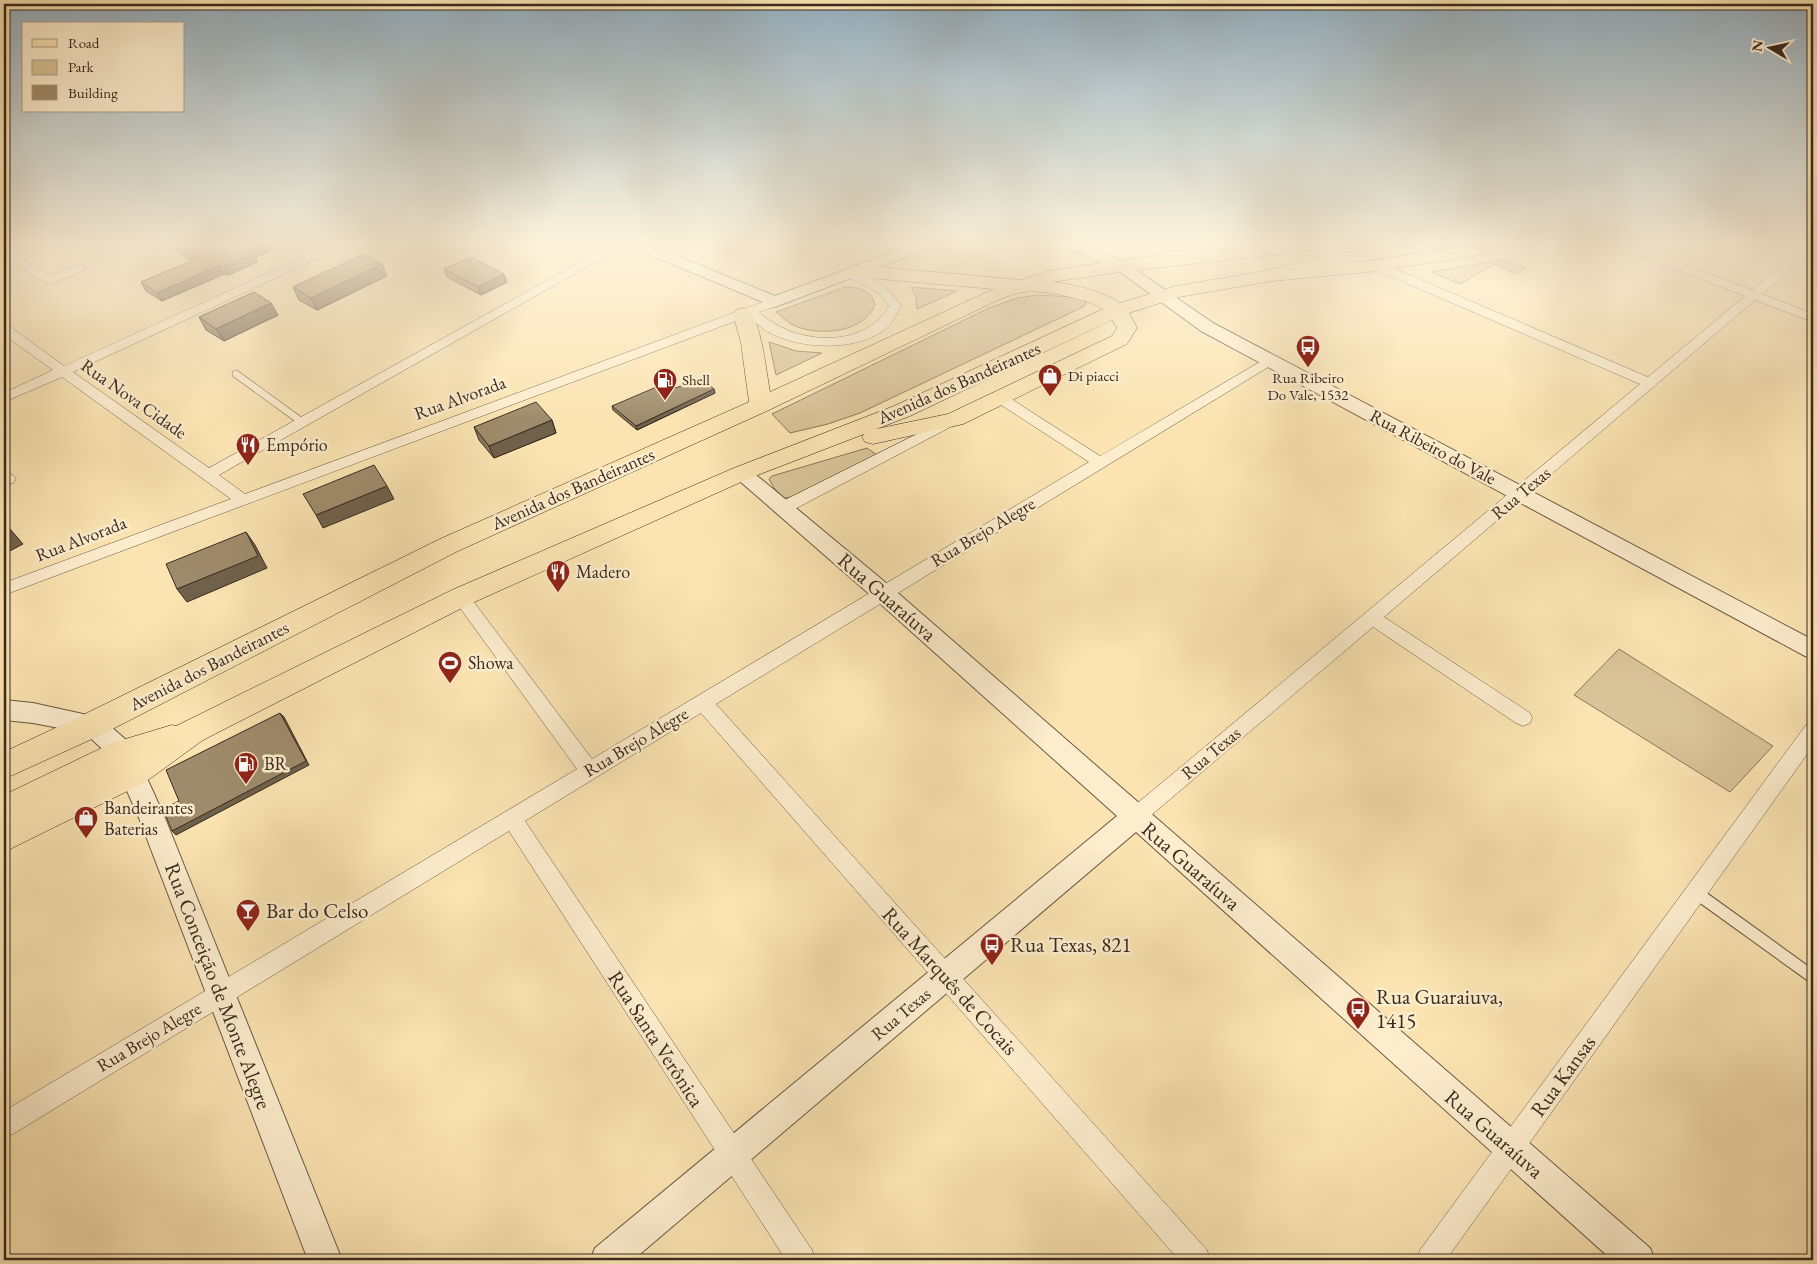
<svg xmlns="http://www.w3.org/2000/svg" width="1817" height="1264" font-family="'EB Garamond',serif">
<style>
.green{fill:#dac499;stroke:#8a775c}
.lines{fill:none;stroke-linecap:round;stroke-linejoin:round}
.service-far1-casing{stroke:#6a5844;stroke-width:8}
.service-casing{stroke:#6a5844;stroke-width:14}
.minor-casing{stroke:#6a5844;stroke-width:1}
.tertiary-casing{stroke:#6a5844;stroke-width:2}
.primary-casing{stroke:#392a1f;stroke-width:1}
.trunk-casing{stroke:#392a1f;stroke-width:1}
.service-far1{stroke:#fcedcd;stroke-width:7}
.service{stroke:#fcedcd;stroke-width:12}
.minor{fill:#fcedcd;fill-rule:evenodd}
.tertiary{fill:#fcedcd;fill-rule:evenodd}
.primary{fill:#fbe4b2;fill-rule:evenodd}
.trunk{fill:#fbe4b2;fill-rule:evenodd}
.wall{fill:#88785c;stroke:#392a1f}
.shaded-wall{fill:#6f614b;stroke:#392a1f}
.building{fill:#9e8b6b;stroke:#392a1f}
.labels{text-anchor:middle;stroke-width:5;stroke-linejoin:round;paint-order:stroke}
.far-poi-label{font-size:15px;fill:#392a1f;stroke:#fcedcd;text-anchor:start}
.street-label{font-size:18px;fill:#392a1f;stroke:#fcedcd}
.poi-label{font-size:18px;fill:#392a1f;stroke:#fcedcd;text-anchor:start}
.near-street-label{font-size:21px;fill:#392a1f;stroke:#fcedcd}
.near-poi-label{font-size:21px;fill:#392a1f;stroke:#fcedcd;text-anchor:start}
</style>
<rect width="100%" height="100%" fill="#fbe4b2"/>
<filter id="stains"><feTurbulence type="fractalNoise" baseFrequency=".004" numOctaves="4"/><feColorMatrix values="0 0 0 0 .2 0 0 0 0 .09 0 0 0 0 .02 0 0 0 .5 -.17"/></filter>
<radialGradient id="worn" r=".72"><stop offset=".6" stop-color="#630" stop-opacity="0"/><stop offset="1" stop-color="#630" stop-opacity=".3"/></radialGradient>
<g class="green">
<path d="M1507 259 1526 268 1517 274 1494 264 1460 284 1431 272Z"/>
<path d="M845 287C858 287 872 290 875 305 863 334 816 337 791 324 786 321 781 316 776 312Z"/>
<path d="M911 287 957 291 917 309 916 297Z"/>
<path d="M1037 295 1072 297 1086 301 1085 306 860 413 828 424 790 433 772 414 989 308 1017 298Z"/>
<path d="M769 342 796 351 822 353 776 375Z"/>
<path d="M867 448 877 455 792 497 784 498 774 488 769 479 772 476Z"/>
<path d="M1619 649 1773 746 1730 792 1574 695Z"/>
</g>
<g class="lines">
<defs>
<path id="service-far1" d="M236 374 302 422"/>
<path id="service" d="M1695 892 1813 977"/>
<g id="minor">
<path d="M48 243H64L62 245 23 260 50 275 80 264 84 265 86 268 84 271 49 284 12 264 4 265V259Z"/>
<path d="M334 243H349L347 245 73 372 209 468 615 243H629L219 475 245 494 771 299H779L781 302 779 305 759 312C792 344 864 351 889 306L878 292 848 277 846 274 848 271C866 267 893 292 901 306 896 317 890 327 880 333 850 351 801 349 770 333 762 329 755 322 749 316L4 595V583L231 499 62 377 4 402V393L53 370 4 335V325L9 326 64 366Z"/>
<path d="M1612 243H1628L1752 290 1809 243H1813V251L1762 294 1813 314V322L1755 300 1384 617 1530 713 1532 718 1530 723 1523 726 1516 723 1373 627 1142 823 1135 826 1128 823 1125 817 1128 811 1640 384 1376 270 1374 267 1376 264H1384L1648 377 1745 296 1614 245Z"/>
<path d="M1270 356 1275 357 1277 360 1275 363 716 704 1207 1250 1210 1260H1179L701 713 525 821 812 1250 815 1260H786L509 831 13 1134 4 1137V1111L577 769 455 601 453 597 455 593 461 591 467 593 592 759 1089 462 995 401 993 398 995 395H1005L1100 456Z"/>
<path d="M953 416 958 417 960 420 958 423 791 511 785 512 779 511 777 507 779 503Z"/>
<path d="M4 472 13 475 16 479 13 483H4Z"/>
<path d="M1813 723V746L1446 1260H1417L1420 1250 1806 725Z"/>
</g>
<g id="tertiary">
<path d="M627 243H646L775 296 917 243H937L935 246 775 307 629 246Z"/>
<path d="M1058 243H1077L1126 263 1213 323 1813 640V659L1805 656 1201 331 1116 269 1060 246Z"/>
<path d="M742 467 749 469 891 587 1650 1248 1655 1260H1612L1136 832 633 1260H590L595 1248 1117 816 875 599 735 477 732 473 735 469Z"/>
<path d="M4 700 33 703 101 718 132 745 165 818 342 1260H308L139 818 113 759 85 733 33 723 4 720Z"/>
</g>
<g id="primary">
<path d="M1220 243H1256L1253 247 1247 248 1160 266 1153 264 1151 260 1153 256 1160 254Z"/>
<path d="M1491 243H1536L1533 247 1527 248 1368 272 1272 281 1265 279 1262 275 1265 271 1272 269 1368 261Z"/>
</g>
<path id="trunk" d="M1286 243H1343L1340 247 1334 248 1121 272 1052 282C1074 284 1102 291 1120 303L1176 286 1271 270 1317 257 1412 243H1454L1451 247 1445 248 1318 268 1272 281 1179 297 1129 313 1137 328 1127 344 963 424 873 444 865 442 862 437 864 434 750 478 470 604 203 740 144 783 4 852V795L112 743 172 725 176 726 452 590 734 468 894 406 1103 309C1088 299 1041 289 1024 292 1015 293 1006 297 998 300L769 410 458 551 103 734 4 779V752L81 716 440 539 749 402 741 343 733 314 736 310 743 308 750 310C762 328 766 370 770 392L994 289 858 277 851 275 849 271 851 267 858 265 1022 280 1049 271 1121 260ZM1112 320 1117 328 1112 336 948 414 876 429 910 416Z"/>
</defs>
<use href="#service-far1" class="service-far1-casing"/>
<use href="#service" class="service-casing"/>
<use href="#minor" class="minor-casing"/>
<use href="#tertiary" class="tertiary-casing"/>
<use href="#primary" class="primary-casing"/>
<use href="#trunk" class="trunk-casing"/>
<use href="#service-far1" class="service-far1"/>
<use href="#service" class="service"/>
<use href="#minor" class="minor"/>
<use href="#tertiary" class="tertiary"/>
<use href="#primary" class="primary"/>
<use href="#trunk" class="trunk"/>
</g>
<g class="wall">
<path d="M164 243H289L255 257 258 262 228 275 224 274 162 301 146 291 141 282 192 261Z"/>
<path d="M397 243H421L409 249Z"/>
<path d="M444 269 507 282 481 295 447 277Z"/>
<path d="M387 276 317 310 299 300 293 287Z"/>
<path d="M278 315 224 341 206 330 199 317Z"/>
<path d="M676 388 714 389 715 393 637 430 613 410 612 406Z"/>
<path d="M552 420 556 433 494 458 479 440 474 427Z"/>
</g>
<g class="shaded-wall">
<path d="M266 243H289L255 257 258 262 228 275 224 266 248 251Z"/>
<path d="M406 243H421L409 249Z"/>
<path d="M382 264 387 276 317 310 311 298Z"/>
<path d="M219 266 224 274 162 301 157 293Z"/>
<path d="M504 274 507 282 481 295 478 287Z"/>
<path d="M271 303 278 315 224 341 216 329Z"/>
<path d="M714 389 715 393 637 430 636 426Z"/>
<path d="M552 420 556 433 494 458 489 446Z"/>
<path d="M387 486 394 499 323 528 316 515Z"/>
<path d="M4 522 23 544 4 554Z"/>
<path d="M246 532 255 545 267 568 187 602 177 589Z"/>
<path d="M280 713 284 717 309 765 176 835 172 831Z"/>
</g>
<g class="building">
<path d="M172 243H266L248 251 253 254 224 266H219L157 293 141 282 197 259Z"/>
<path d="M364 254 382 264 311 298 293 287Z"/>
<path d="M471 257 504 274 478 287 444 269Z"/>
<path d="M254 292 271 303 216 329 199 317Z"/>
<path d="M701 377 714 389 636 426 612 406 668 382 676 388Z"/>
<path d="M536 402 552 420 489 446 474 427Z"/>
<path d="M374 465 387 486 316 515 303 494Z"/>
<path d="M246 532 258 556 177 589 166 564Z"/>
<path d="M280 713 306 761 172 831 163 809 179 801 166 770Z"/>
</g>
<linearGradient id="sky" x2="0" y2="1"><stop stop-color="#95aebe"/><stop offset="0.58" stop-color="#fdf3dc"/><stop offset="1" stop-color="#fdf3dc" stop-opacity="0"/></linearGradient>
<rect width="1817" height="420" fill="url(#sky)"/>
<defs>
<symbol id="bus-pin" viewBox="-11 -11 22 30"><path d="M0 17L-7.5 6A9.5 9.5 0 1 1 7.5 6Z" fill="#8f2418" stroke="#fcedcd"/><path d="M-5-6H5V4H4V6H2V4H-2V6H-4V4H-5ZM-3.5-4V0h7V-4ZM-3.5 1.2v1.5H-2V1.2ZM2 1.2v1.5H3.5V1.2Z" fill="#fff"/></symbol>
<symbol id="shop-pin" viewBox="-11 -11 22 30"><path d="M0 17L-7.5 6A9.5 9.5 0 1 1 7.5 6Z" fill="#8f2418" stroke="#fcedcd"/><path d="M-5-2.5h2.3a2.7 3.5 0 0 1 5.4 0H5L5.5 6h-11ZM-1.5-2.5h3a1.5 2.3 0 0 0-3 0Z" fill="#fff"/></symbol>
<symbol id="fuel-pin" viewBox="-11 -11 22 30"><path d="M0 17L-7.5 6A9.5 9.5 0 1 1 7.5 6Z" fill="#8f2418" stroke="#fcedcd"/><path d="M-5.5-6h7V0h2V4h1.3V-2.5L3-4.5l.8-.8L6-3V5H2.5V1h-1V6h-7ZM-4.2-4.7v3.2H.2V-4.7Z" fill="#fff"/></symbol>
<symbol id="restaurant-pin" viewBox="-11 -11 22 30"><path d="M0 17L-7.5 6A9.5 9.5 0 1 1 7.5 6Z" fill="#8f2418" stroke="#fcedcd"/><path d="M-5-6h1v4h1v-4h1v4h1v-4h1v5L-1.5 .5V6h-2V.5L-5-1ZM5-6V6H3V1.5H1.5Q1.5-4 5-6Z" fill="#fff"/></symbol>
<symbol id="stadium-pin" viewBox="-11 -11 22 30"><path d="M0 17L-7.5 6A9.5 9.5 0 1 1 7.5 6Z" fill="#8f2418" stroke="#fcedcd"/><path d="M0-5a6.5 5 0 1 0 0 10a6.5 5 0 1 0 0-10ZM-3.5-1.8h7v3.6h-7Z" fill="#fff"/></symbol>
<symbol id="bar-pin" viewBox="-11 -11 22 30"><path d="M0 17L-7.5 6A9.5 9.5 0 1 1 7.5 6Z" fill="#8f2418" stroke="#fcedcd"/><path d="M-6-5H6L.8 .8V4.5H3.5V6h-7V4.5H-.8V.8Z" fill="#fff"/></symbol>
</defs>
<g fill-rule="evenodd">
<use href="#bus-pin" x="1294" y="333" width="28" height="38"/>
<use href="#shop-pin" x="1036" y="362" width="28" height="38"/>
<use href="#fuel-pin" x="651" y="366" width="28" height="38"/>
<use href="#restaurant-pin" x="234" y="431" width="28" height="38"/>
<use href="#restaurant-pin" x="544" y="558" width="28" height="38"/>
<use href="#stadium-pin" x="436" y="649" width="28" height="38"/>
<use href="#fuel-pin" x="232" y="750" width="28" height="38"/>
<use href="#shop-pin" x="72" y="804" width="28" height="38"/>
<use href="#bar-pin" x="234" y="897" width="28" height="38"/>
<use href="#bus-pin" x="978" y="931" width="28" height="38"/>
<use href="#bus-pin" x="1344" y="995" width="28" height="38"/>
</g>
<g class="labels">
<g class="far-poi-label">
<text x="1068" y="381">Di piacci</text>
<text x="1308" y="383" text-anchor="middle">Rua Ribeiro<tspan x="1308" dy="17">Do Vale, 1532</tspan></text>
<text x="682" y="385">Shell</text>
</g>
<g class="street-label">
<text transform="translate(959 383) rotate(-24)" y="6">Avenida dos Bandeirantes</text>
<text transform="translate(460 398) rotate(-20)" y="6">Rua Alvorada</text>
<text transform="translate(134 399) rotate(35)" y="6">Rua Nova Cidade</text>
<text transform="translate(1433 447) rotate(28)" y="6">Rua Ribeiro do Vale</text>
<text transform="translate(573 489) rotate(-24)" y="6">Avenida dos Bandeirantes</text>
<text transform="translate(1521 493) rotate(-40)" y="6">Rua Texas</text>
<text transform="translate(983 532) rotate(-31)" y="6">Rua Brejo Alegre</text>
<text transform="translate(81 539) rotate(-21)" y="6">Rua Alvorada</text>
<text transform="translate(209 666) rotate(-27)" y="6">Avenida dos Bandeirantes</text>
<text transform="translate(636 742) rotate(-31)" y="6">Rua Brejo Alegre</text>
<text transform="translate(1211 753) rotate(-40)" y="6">Rua Texas</text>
<text transform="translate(901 1014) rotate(-40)" y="6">Rua Texas</text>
<text transform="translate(149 1037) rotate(-31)" y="6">Rua Brejo Alegre</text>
</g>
<g class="poi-label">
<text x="266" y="451">Empório</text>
<text x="576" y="578">Madero</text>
<text x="468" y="669">Showa</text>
<text x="264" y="770">BR</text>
<text x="104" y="814">Bandeirantes<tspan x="104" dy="21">Baterias</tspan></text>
</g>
<g class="near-street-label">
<text transform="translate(887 597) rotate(41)" y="7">Rua Guaraíuva</text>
<text transform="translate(1191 866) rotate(41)" y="7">Rua Guaraíuva</text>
<text transform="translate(950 981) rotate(48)" y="7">Rua Marquês de Cocais</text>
<text transform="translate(218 986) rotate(69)" y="7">Rua Conceição de Monte Alegre</text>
<text transform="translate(656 1039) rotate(57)" y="7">Rua Santa Verônica</text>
<text transform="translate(1563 1076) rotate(-54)" y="7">Rua Kansas</text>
<text transform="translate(1494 1134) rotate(41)" y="7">Rua Guaraíuva</text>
</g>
<g class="near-poi-label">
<text x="266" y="918">Bar do Celso</text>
<text x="1010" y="952">Rua Texas, 821</text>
<text x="1376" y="1004">Rua Guaraiuva,<tspan x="1376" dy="24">1415</tspan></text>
</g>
</g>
<rect width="1817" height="1264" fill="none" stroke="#fbe4b2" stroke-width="20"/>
<rect x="5" y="5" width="1807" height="1254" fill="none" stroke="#392a1f" stroke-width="2.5"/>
<rect x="10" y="10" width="1797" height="1244" fill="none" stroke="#392a1f"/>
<rect x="22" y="22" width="162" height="90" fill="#fcedcd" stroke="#ae9f87"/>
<rect x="32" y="39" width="25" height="8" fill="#fbe4b2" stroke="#ae9f87"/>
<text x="68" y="48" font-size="15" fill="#392a1f">Road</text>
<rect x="32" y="60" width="25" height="15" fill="#dac499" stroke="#ae9f87"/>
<text x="68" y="72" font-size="15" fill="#392a1f">Park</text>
<rect x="32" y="85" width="25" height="15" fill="#9e8b6b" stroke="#ae9f87"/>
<text x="68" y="98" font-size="15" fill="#392a1f">Building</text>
<g transform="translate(1770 48) rotate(279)" stroke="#fcedcd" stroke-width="4" paint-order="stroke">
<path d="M0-4L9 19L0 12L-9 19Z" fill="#392a1f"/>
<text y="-8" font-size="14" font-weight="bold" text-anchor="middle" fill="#392a1f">N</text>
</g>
<rect width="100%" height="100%" filter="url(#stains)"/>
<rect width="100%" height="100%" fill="url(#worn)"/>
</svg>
